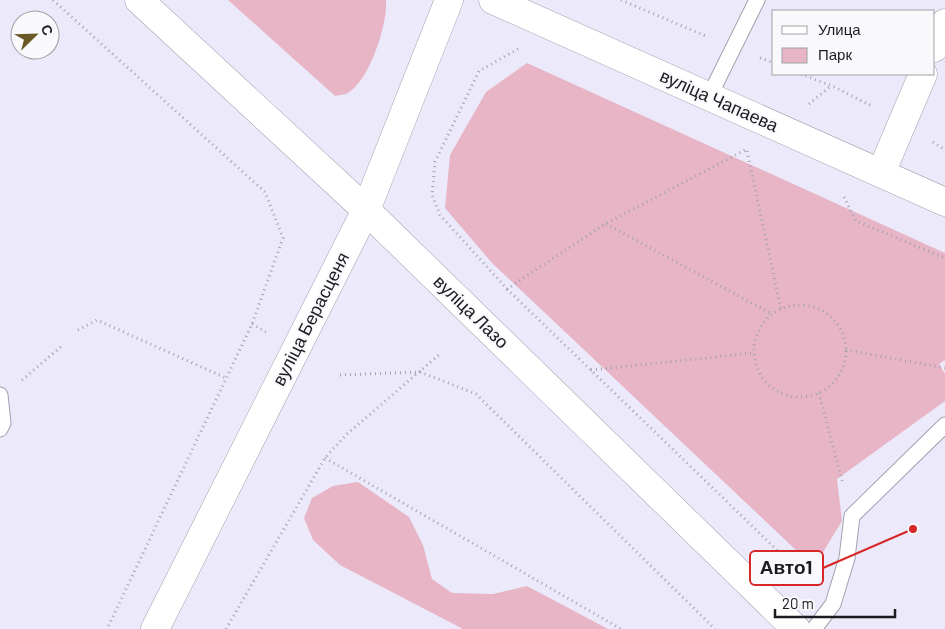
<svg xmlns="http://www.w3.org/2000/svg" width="945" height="629" font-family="Barlow,sans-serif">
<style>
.green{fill:#e7b5c6}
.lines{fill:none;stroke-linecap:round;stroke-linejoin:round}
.lane-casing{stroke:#a2a0af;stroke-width:17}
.street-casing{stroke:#a2a0af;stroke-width:29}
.secondary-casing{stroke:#a2a0af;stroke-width:29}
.path{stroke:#a4a2af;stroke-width:3;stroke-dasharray:1 4;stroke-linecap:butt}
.lane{stroke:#fff;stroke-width:15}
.street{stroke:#fff;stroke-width:28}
.secondary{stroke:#fff;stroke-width:28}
.labels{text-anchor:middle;stroke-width:4;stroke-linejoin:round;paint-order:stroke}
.street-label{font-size:18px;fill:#1c1b21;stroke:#f9f9fc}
.leader{fill:none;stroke:#d62828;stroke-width:2}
.callout-dot{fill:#d62828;stroke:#f9f9fc;stroke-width:2}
.callout{fill:#f9f9fc;stroke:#d62828;stroke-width:2}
.callout-label{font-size:19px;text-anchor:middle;font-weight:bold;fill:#1c1b21}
</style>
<rect width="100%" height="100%" fill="#eceafa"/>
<g class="green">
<path d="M228 0H386C388 24 369 83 346 94 343 95 338 95 335 96Z"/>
<path d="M527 63 945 253V360L939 364 945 374V401L837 479 842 521 814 567 492 263 445 208 450 155 486 92Z"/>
<path d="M358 482 409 517 423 545 432 579 452 593 493 594 527 586 608 629H463L340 565 313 540 304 518 312 498 333 486Z"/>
</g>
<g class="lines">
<defs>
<g id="lane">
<path d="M709 97 757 0"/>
<path d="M0 395 3 423 0 429"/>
<path d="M814 629 833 604 847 558 852 516 945 425"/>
</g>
<g id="street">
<path d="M493 0 945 202"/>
<path d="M934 48 945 23"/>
<path d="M881 173 923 74"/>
<path d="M366 210 449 0"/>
</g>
<g id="secondary">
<path d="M139 0 366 210 796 629"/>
<path d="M155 629 366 210"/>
</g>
</defs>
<use href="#lane" class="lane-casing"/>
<use href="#street" class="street-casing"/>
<use href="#secondary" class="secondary-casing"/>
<g class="path">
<path d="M53 0 265 192 283 238 252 324 107 629"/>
<path d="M621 0 708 37"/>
<path d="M518 49 479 71 435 162 432 195 440 215 507 289 605 224 745 150"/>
<path d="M760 58 774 63"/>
<path d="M801 74 832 86 872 106"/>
<path d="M809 104 831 86"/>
<path d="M933 142 945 150"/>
<path d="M747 151 781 309"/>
<path d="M844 197 856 221 945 258"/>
<path d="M606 224 772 314"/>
<path d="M507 289 809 581"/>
<circle cx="800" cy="351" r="46"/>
<path d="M252 324 266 332"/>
<path d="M78 330 97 320 226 378"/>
<path d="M846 350 945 368"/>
<path d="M591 370 753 353"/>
<path d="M340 375 420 372 476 394 715 629"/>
<path d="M22 380 63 345"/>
<path d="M819 393 843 484"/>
<path d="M325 458 621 629"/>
<path d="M226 629 325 458 347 434 441 353"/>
</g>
<use href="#lane" class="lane"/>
<use href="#street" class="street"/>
<use href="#secondary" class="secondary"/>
</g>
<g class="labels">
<g class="street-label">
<text transform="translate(719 101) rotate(24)" y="6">вуліца Чапаева</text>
<text transform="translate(471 312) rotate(44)" y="6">вуліца Лазо</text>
<text transform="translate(311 319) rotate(-63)" y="6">вуліца Берасценя</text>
</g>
</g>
<path class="leader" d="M913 529L823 568"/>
<circle class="callout-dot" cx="913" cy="529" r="5"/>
<rect class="callout" x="750" y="551" width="73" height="34" rx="5"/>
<g class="callout-label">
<text x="786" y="574">Авто1</text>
</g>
<rect x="772" y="10" width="162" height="65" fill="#f9f9fc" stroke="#a1a0a4"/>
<rect x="782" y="26" width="25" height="8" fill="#ffffff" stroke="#a1a0a4"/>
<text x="818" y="35" font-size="15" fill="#1c1b21">Улица</text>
<rect x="782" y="48" width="25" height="15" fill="#e7b5c6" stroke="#a1a0a4"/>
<text x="818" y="60" font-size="15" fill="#1c1b21">Парк</text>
<g transform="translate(35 35) rotate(67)"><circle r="24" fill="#f9f9fc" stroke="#a1a0a4"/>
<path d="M0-4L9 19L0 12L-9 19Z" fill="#685927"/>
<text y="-8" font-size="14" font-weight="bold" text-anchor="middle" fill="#1c1b21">С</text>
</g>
<path d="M775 609v8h120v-8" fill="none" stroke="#1c1b21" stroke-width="2.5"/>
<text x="782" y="609" font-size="15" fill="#1c1b21" stroke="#f9f9fc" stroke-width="4" paint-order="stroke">20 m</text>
</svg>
